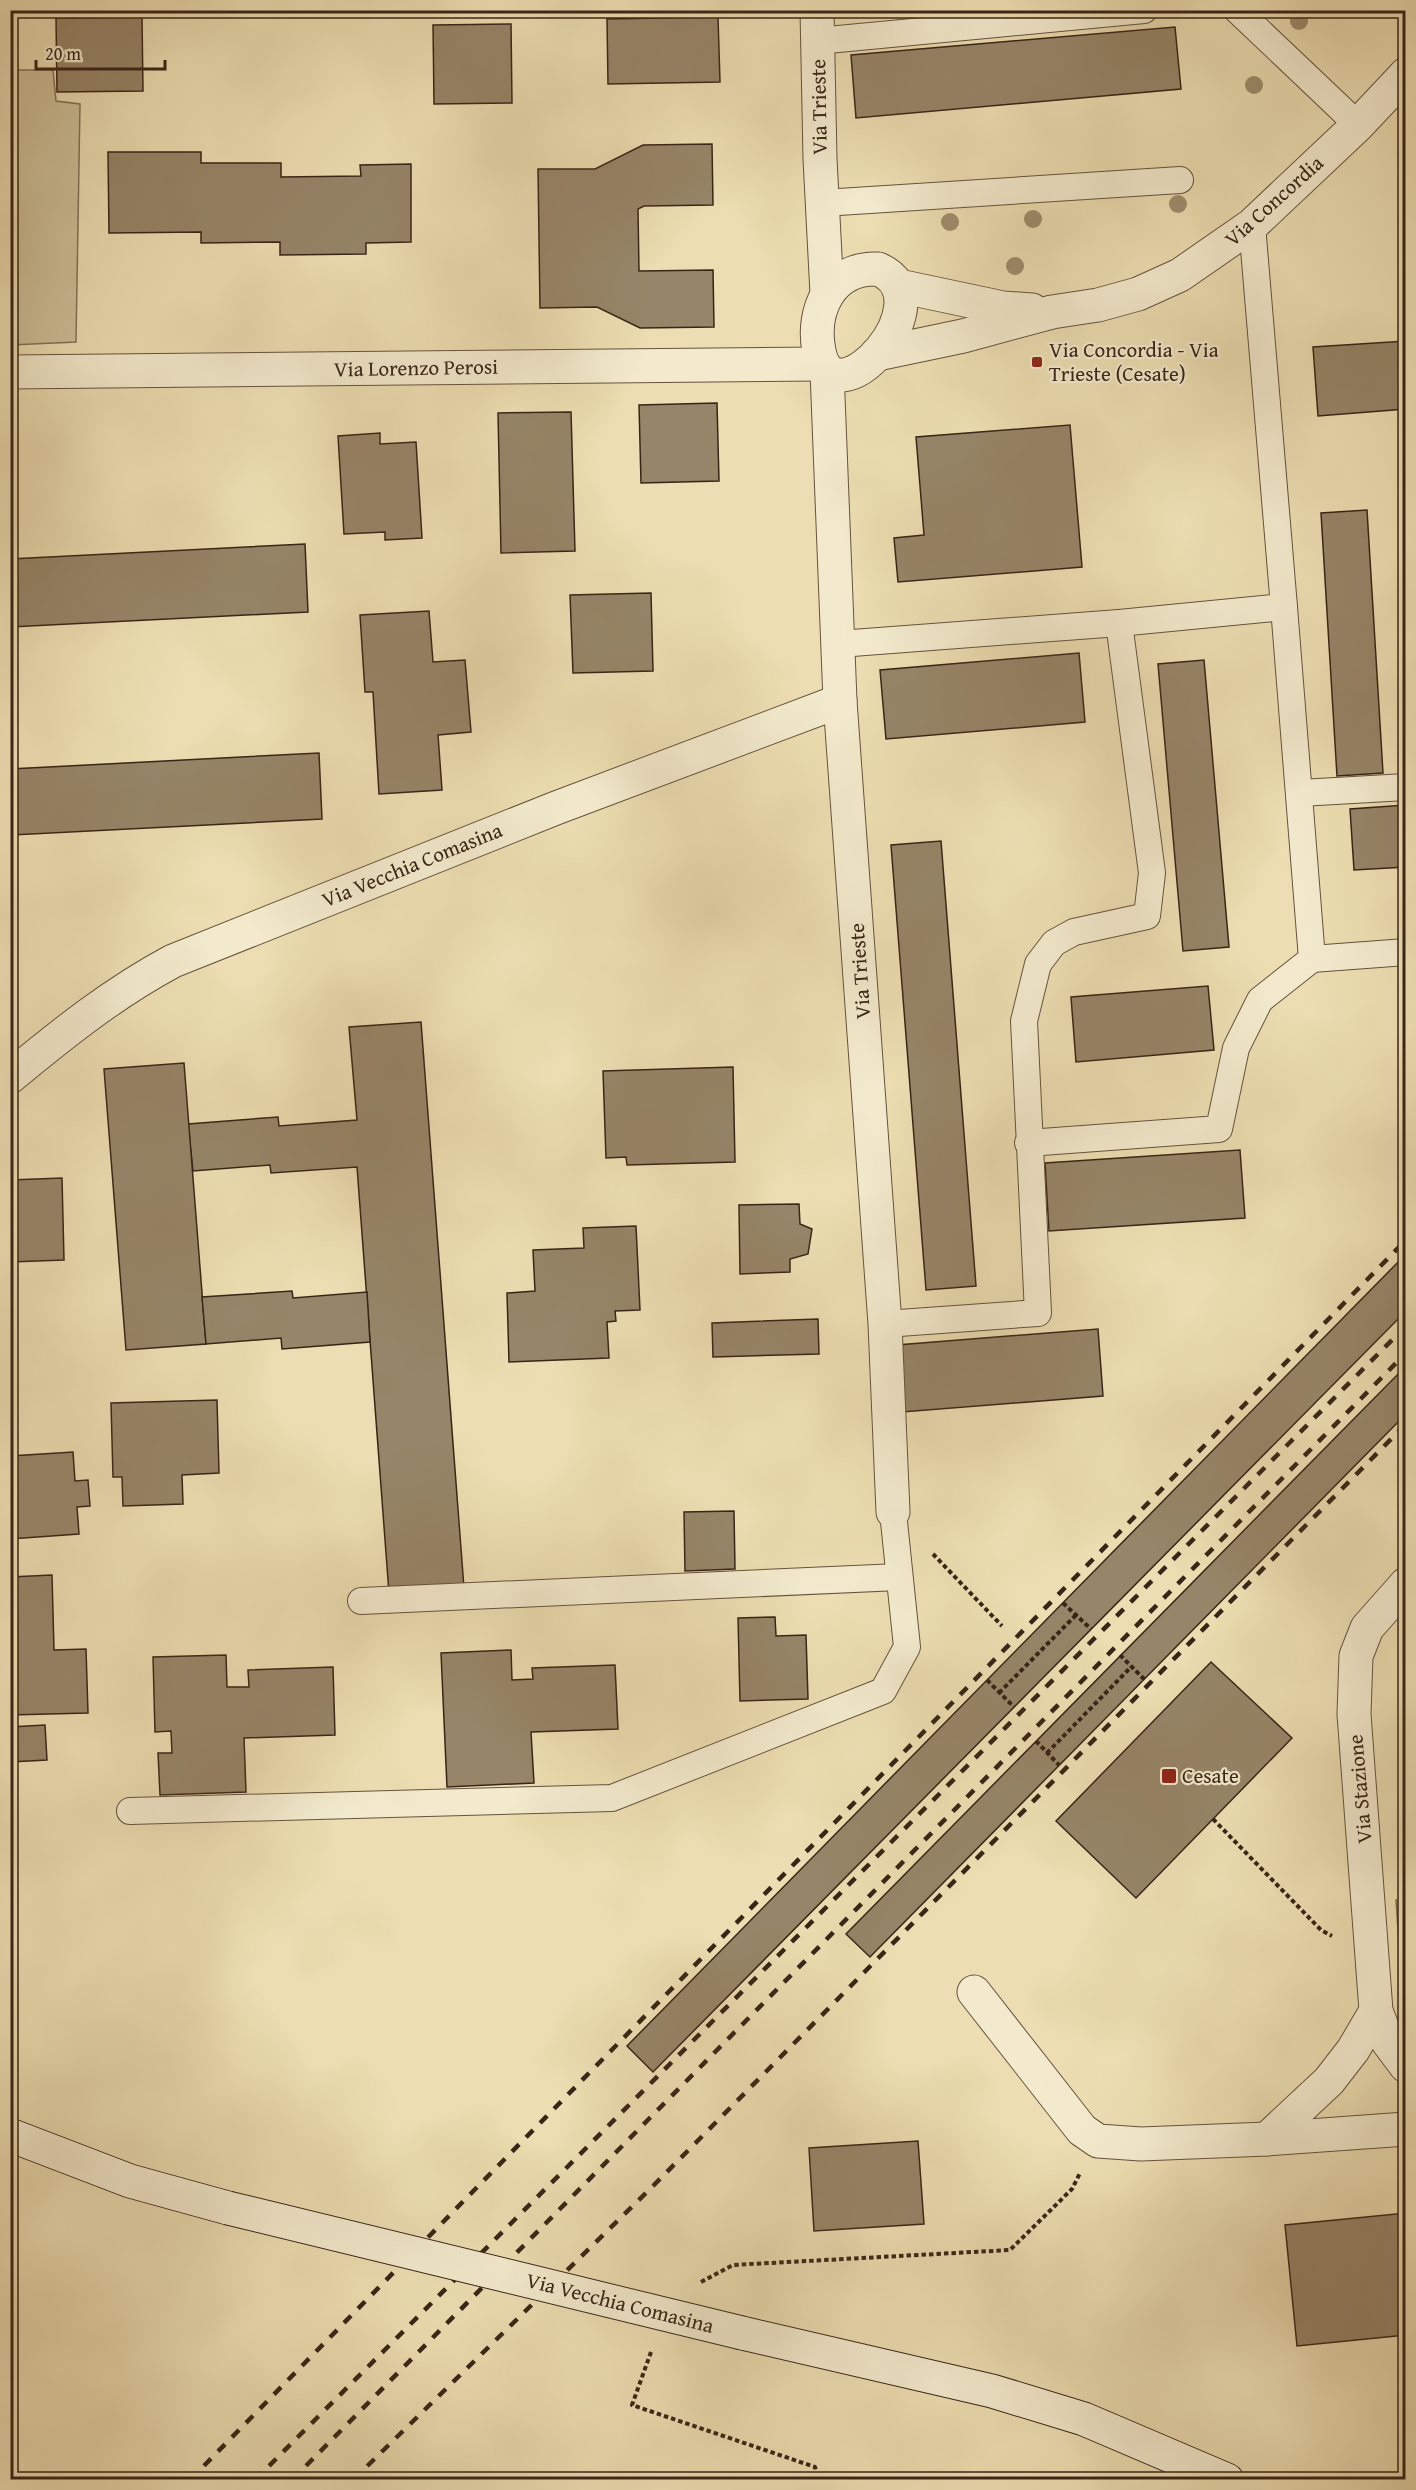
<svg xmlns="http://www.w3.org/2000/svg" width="1416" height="2490" font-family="'Gentium Book Plus',serif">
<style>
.green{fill:#cdbf98;stroke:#827258;stroke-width:1.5}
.building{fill:#968568;stroke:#382517;stroke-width:1.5}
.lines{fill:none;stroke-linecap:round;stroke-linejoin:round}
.lane-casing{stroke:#65533e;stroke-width:28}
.street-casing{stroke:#65533e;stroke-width:35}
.secondary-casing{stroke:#382517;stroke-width:35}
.path{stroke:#382517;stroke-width:4;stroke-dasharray:4.5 3;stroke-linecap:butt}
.lane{stroke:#f3eacd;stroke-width:26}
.street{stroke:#f3eacd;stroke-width:33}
.secondary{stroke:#f3eacd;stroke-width:33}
.rail{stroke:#382517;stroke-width:4.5;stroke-dasharray:10 10;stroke-linecap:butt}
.secondary-bridge-casing{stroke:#382517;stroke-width:35;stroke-linecap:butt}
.secondary-bridge{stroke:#f3eacd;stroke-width:33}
.tree{fill:#9d8e6e}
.poi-dot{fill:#8f2418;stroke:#f3eacd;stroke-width:2}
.labels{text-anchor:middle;stroke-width:4.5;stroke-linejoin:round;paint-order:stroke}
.street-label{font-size:21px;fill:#382517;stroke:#f3eacd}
.poi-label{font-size:21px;fill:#382517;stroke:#f3eacd;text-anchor:start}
</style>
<rect width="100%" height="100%" fill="#ecdeb2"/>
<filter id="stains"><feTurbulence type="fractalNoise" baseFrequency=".00333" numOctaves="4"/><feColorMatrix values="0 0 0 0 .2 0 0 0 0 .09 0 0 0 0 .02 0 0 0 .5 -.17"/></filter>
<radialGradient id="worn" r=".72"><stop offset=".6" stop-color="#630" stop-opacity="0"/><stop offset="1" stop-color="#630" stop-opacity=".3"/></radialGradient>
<g class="green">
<path d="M11 70H53L56 101 80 104 76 342 11 345Z"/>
<path d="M1396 1900H1405V2037Z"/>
</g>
<g class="building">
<path d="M142 17 143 91 57 92 56 18Z"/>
<path d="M718 17 720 82 608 84 607 19Z"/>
<path d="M511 24 512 103 434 104 433 25Z"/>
<path d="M1175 27 1181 89 856 118 851 55Z"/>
<path d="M712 144 713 205 644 206 638 209 639 271 713 270 714 327 640 328 597 307 540 308 538 169H595L643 145Z"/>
<path d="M108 152H201V163H281V177L361 176 360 165 411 164V242L366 243V254L280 255V242L201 243V232L109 233Z"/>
<path d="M1406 341V409L1318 416 1313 347Z"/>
<path d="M717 403 719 481 641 483 639 405Z"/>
<path d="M571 412 575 551 501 553 498 413Z"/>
<path d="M1070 425 1082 567 898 582 894 538 924 535 916 437Z"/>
<path d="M380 433V444L416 442 422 538 385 540V532L344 534 338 436Z"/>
<path d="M1367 510 1383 773 1337 776 1321 513Z"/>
<path d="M305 544 308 612 10 627V559Z"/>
<path d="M651 593 653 671 573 673 570 595Z"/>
<path d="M429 611 433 662 465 660 471 732 438 735 442 790 379 794 373 692H365L360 615Z"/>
<path d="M1079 653 1085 722 886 739 880 670Z"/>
<path d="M1204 660 1229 947 1183 951 1158 664Z"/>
<path d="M319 753 322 819 12 835 10 769Z"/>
<path d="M1406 805V867L1354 870 1350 809Z"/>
<path d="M941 841 976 1286 926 1290 891 845Z"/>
<path d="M1208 986 1214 1050 1076 1062 1071 997Z"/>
<path d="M421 1022 464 1588 389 1593 357 1167 271 1173 270 1165 193 1171 188 1124 278 1117 279 1126 357 1120 349 1027Z"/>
<path d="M184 1063 206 1344 126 1350 104 1069Z"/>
<path d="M733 1067 735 1162 627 1165 626 1157 606 1158 603 1071Z"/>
<path d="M1240 1150 1245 1218 1049 1231 1045 1163Z"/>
<path d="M62 1178 64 1260 10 1262V1180Z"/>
<path d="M799 1204 800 1224 812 1229 808 1254 790 1259V1272L740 1274 739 1205Z"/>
<path d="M636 1226 640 1310 615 1311 616 1321 607 1322 609 1358 509 1362 507 1293 535 1291 533 1250 584 1248 583 1228Z"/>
<path d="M1406 1254V1311L653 2072 627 2046Z"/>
<path d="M292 1291 293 1298 367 1292 370 1342 282 1349 281 1338 206 1344 202 1297Z"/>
<path d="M818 1319 819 1354 713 1357 712 1323Z"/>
<path d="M1098 1329 1103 1396 902 1412 897 1345Z"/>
<path d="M1406 1366V1414L870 1957 846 1934Z"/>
<path d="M217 1400 219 1473 182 1475 183 1504 123 1506 122 1477H113L111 1403Z"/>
<path d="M73 1452 75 1481 88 1480 90 1506 77 1507 79 1534 10 1539V1456Z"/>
<path d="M734 1511 735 1569 685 1571 684 1512Z"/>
<path d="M52 1575 54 1650 86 1649 88 1713 10 1715V1577Z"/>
<path d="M775 1617 776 1636 806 1635 808 1699 740 1701 738 1618Z"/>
<path d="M511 1650 512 1680 533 1679 532 1668 615 1665 618 1729 531 1732 534 1783 447 1787 441 1653Z"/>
<path d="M226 1655 227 1687H249L248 1670 333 1667 335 1735 244 1738 246 1792 160 1795 158 1753H172L171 1731 155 1732 153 1657Z"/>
<path d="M1211 1662 1292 1738 1136 1898 1056 1821Z"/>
<path d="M45 1725 47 1760 10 1762V1727Z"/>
<path d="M918 2141 924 2224 814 2231 809 2148Z"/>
<path d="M1406 2213V2335L1297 2346 1285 2225Z"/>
</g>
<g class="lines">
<defs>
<g id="lane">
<path d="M1237 10 1358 125"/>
<path d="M817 41 1144 10"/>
<path d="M823 203 1180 180"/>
<path d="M839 644 1119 623 1284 607 1252 225"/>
<path d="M1300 793 1406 787"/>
<path d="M1312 959 1406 952"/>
<path d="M1028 1143 1219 1129 1236 1048 1260 1000 1312 959 1284 607"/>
<path d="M885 1324 1038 1313 1024 1021 1038 964 1054 943 1074 932 1147 916 1152 873 1119 623"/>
<path d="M361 1601 899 1577"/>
<path d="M130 1811 612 1798 883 1691 907 1647 893 1512"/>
</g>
<g id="street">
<path d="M817 10 820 159 827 294"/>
<path d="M878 269C949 298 834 428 819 351 811 310 831 267 878 269Z"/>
<path d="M899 286 1003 308 1032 310"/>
<path d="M877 354 963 336 1052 312 1098 305 1138 294 1180 275 1252 225 1358 125 1406 74"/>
<path d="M827 371 840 701 885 1324 893 1512"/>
<path d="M10 372 822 364"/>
<path d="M10 1077C62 1034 113 993 173 961L556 808 840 701"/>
<path d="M1406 1584 1367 1628 1356 1656 1354 1714 1376 2011 1388 2042 1406 2066"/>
<path d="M974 1992 1082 2130 1098 2141 1141 2144 1267 2139 1406 2129"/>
<path d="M1267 2139 1329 2081 1353 2050 1376 2011"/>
</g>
<g id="secondary">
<path d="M10 2135 130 2181 228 2208"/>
<path d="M742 2333 992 2391 1084 2419 1227 2480"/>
</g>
</defs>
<use href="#lane" class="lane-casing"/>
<use href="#street" class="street-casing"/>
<use href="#secondary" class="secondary-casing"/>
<g class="path">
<path d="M933 1554 1002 1626"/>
<path d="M1063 1603 1091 1629"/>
<path d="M1120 1655 1144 1679"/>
<path d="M987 1680 1014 1707"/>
<path d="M999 1693 1076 1615"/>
<path d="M1036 1741 1059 1765"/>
<path d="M1047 1753 1131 1667"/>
<path d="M1213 1819 1321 1930 1332 1936"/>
<path d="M701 2282 733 2265 1010 2250 1072 2189 1080 2173"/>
<path d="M651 2352 632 2405 815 2467 818 2480"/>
</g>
<use href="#lane" class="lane"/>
<use href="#street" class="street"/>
<use href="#secondary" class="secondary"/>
<g class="rail">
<path d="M190 2480 1406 1240"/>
<path d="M255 2480 1406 1326"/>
<path d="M292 2480 1406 1353"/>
<path d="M353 2480 653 2186 1406 1424"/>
</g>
<defs>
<path id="secondary-bridge" d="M228 2208 742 2333"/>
</defs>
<use href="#secondary-bridge" class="secondary-bridge-casing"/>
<use href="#secondary-bridge" class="secondary-bridge"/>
</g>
<g class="tree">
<circle cx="1299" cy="21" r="9"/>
<circle cx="1254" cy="85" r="9"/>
<circle cx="1178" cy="204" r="9"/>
<circle cx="1033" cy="219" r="9"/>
<circle cx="950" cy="222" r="9"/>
<circle cx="1015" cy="266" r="9"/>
</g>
<g class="poi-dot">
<rect x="1031" y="356" width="12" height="12" rx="3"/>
<rect x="1161" y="1768" width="16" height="16" rx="3"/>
</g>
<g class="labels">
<g class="street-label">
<text transform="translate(819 107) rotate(-91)" y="7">Via Trieste</text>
<text transform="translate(1274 201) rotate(-42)" y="7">Via Concordia</text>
<text transform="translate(416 368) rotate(-1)" y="7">Via Lorenzo Perosi</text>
<text transform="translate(412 865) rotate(-22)" y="7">Via Vecchia Comasina</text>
<text transform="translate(860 971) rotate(-94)" y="7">Via Trieste</text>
<text transform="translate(1360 1789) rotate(-95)" y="7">Via Stazione</text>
<text transform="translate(620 2303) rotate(14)" y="7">Via Vecchia Comasina</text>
</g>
<g class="poi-label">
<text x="1049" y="357">Via Concordia - Via<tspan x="1049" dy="24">Trieste (Cesate)</tspan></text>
<text x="1182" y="1783">Cesate</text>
</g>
</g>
<rect width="1416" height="2490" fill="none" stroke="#ecdeb2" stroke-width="36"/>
<rect x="12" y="12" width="1392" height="2466" fill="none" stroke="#382517" stroke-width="3"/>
<rect x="18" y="18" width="1380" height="2454" fill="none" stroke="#382517" stroke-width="1.5"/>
<path d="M36 60v9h129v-9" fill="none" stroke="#382517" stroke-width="3"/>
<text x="45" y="60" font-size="18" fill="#382517" stroke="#f3eacd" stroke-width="4.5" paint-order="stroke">20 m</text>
<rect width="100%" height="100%" filter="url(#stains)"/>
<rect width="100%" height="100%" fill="url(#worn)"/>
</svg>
